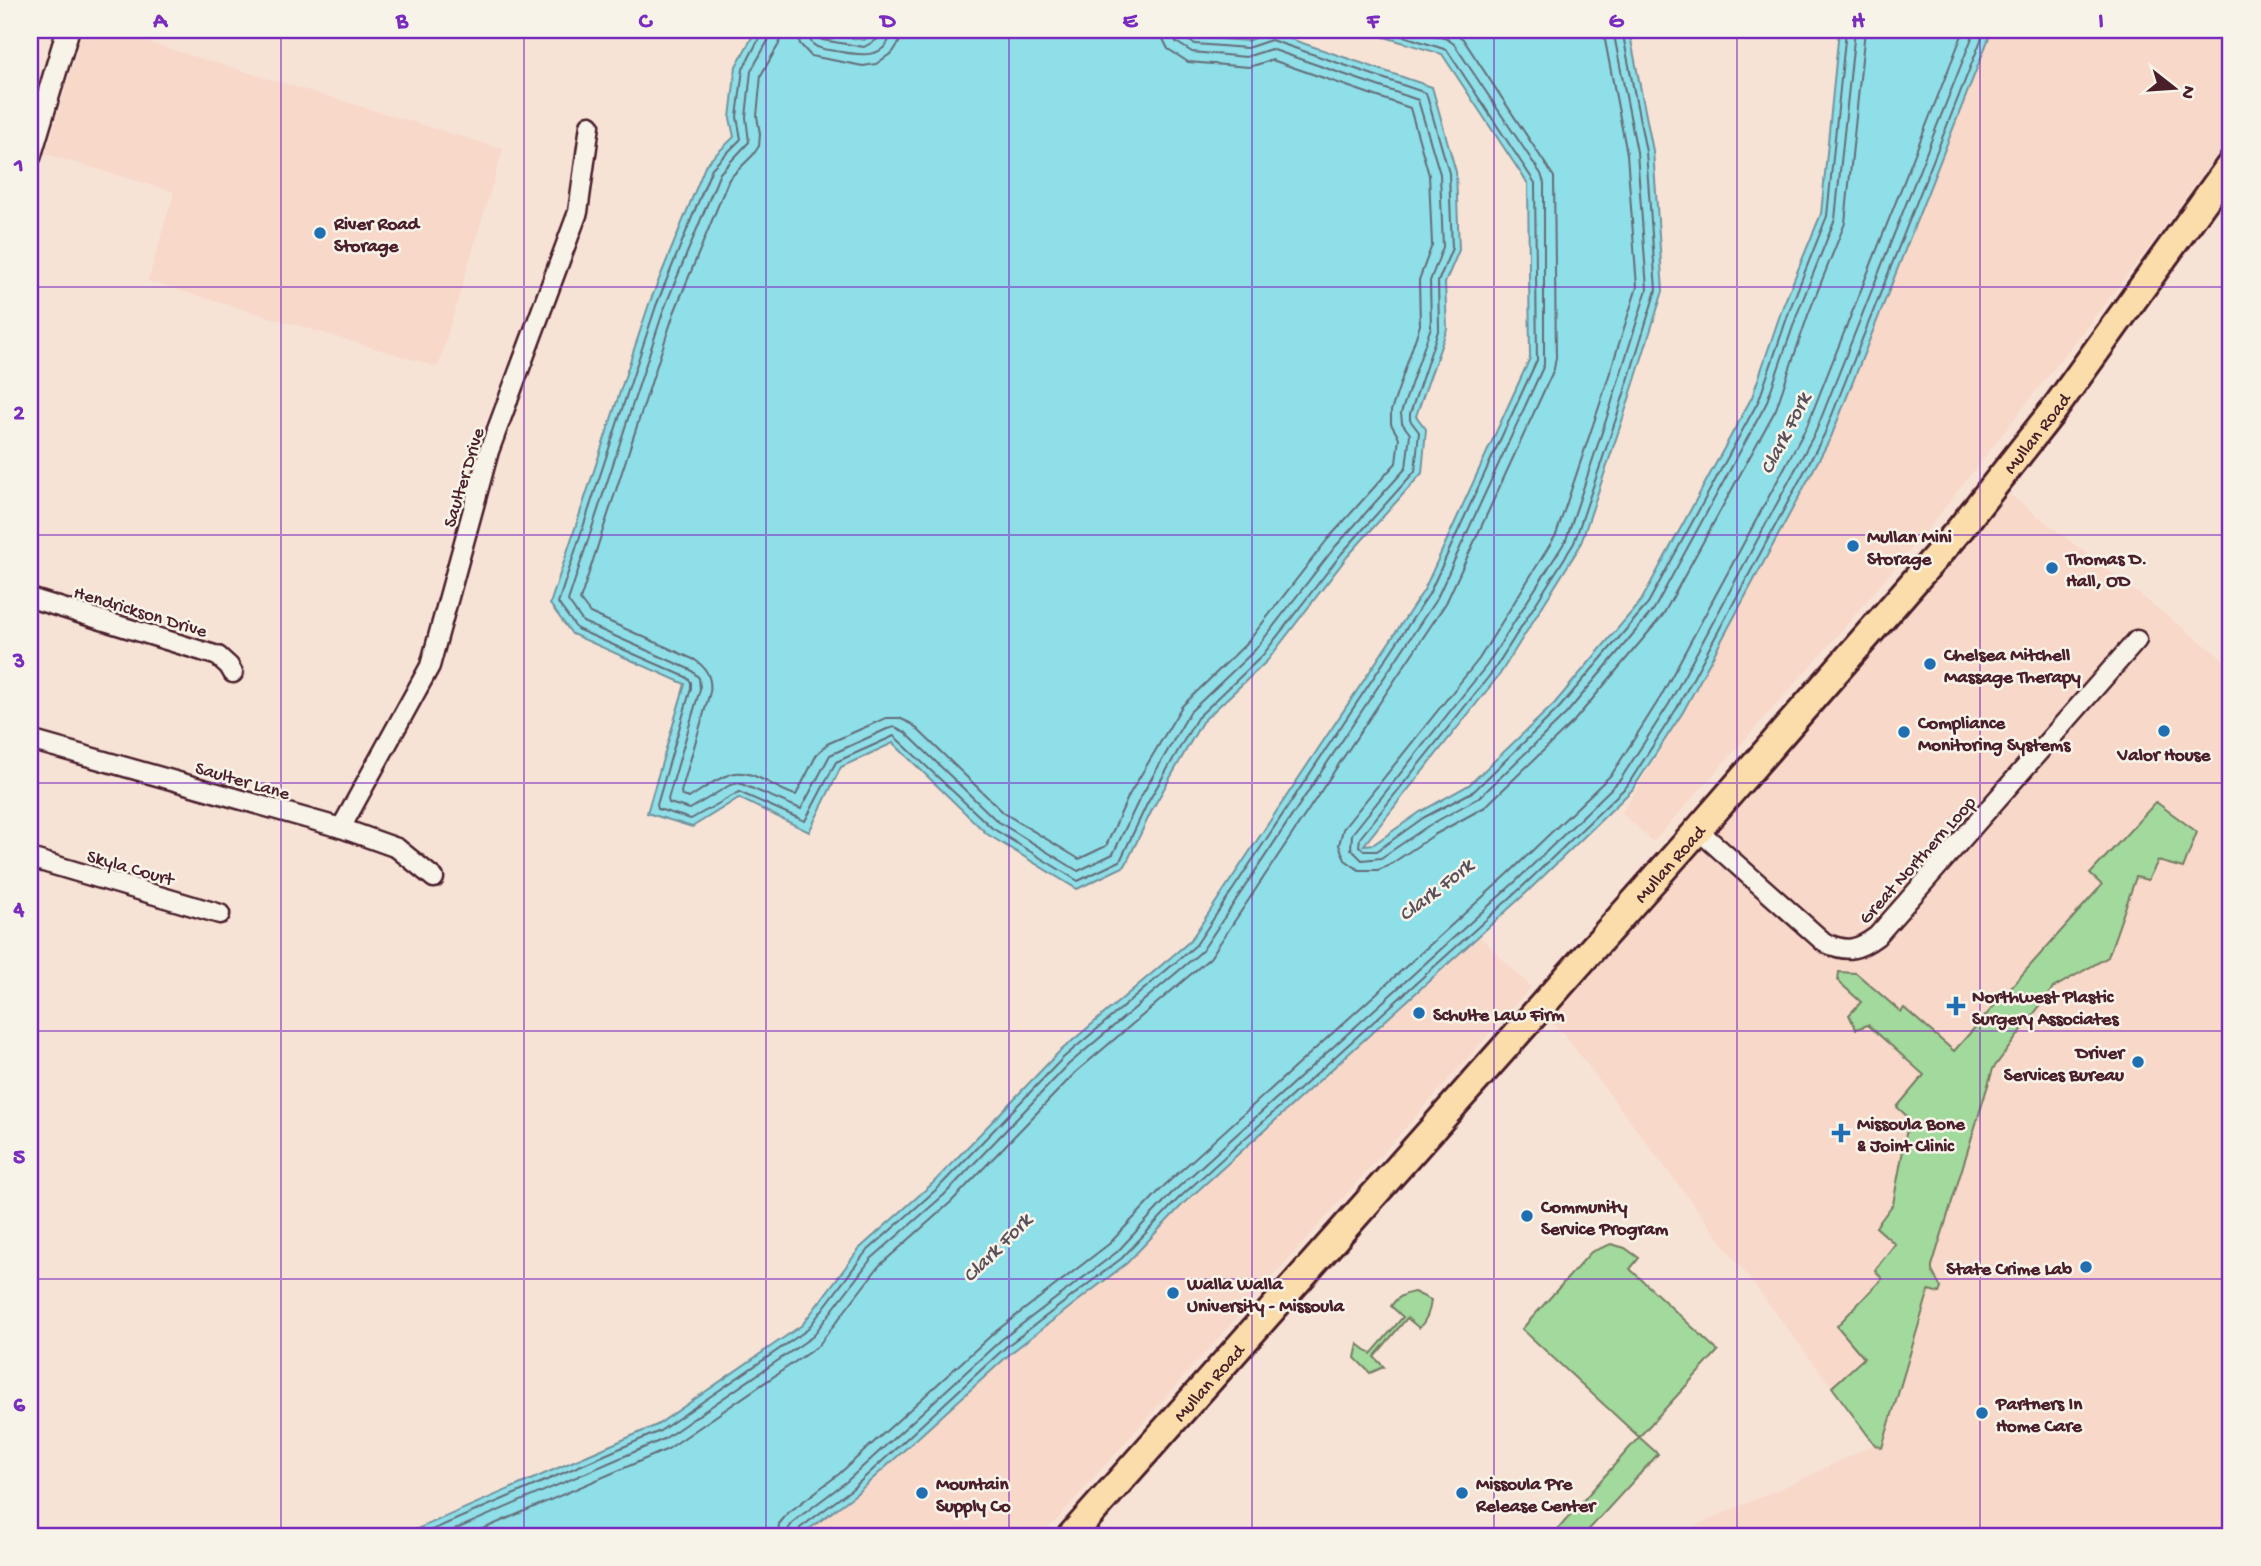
<svg xmlns="http://www.w3.org/2000/svg" width="2261" height="1566" font-family="'Gochi Hand',sans-serif">
<style>
.built{fill:#f7d8c9}
.green{fill:#a2d99c;stroke:#767c64;stroke-width:2}
.water{fill:#8edfe8;stroke:#73929c;stroke-width:2}
.lines{fill:none;stroke-linecap:round;stroke-linejoin:round}
.shore{stroke:#656c77;stroke-width:2}
.minor-casing{stroke:#4a1f2b;stroke-width:23}
.tertiary-casing{stroke:#4a1f2b;stroke-width:26}
.primary-casing{stroke:#4a1f2b;stroke-width:32}
.minor{stroke:#f7f3e8;stroke-width:18}
.tertiary{stroke:#f7f3e8;stroke-width:21}
.primary{stroke:#fbddab;stroke-width:26}
.grid{fill:none;stroke:#7b2cbf;stroke-width:2;stroke-opacity:0.55}
.poi-dot{fill:#1f6fb2;stroke:#f7f3e8;stroke-width:2.5}
.labels{text-anchor:middle;stroke-width:5;stroke-linejoin:round;paint-order:stroke}
.poi-label{font-size:19px;font-weight:bold;fill:#4a1f2b;stroke:#f7f3e8;text-anchor:start}
.street-label{font-size:19px;fill:#4a1f2b;stroke:#f7f3e8}
.water-label{font-size:21px;font-style:italic;fill:#5b4f5a;stroke:#f7f3e8}
.neatline{fill:none;stroke:#7b2cbf;stroke-width:2.5}
.grid-label{font-size:23px;text-anchor:middle;font-weight:bold;fill:#7b2cbf}
</style>
<rect width="100%" height="100%" fill="#f7e3d6"/>
<filter id="ink" filterUnits="userSpaceOnUse"><feTurbulence type="fractalNoise" baseFrequency=".0143" numOctaves="2"/><feDisplacementMap in="SourceGraphic" scale="14" xChannelSelector="R" yChannelSelector="G"/><feConvolveMatrix kernelMatrix="1 2 1 2 8 2 1 2 1" color-interpolation-filters="sRGB"/></filter>
<g filter="url(#ink)">
<g class="built">
<path d="M83 30H106L503 149 438 367 148 281 174 192 46 154Z"/>
<path d="M1992 30H2231V135L2158 236 1931 525 1832 642 1653 842 1622 813 1683 712 1831 437Z"/>
<path d="M2009 494 2231 665V1536H1671L1798 1481 1875 1444 1564 1034 1546 1019Z"/>
<path d="M1479 936 1531 987 1042 1536H800L856 1494 1012 1352 1127 1263 1183 1204Z"/>
</g>
<g class="green">
<path d="M2156 802 2197 832 2183 868 2158 861 2148 880 2136 877 2108 957 2053 988 1993 1069 1932 1266V1271L1941 1288 1939 1293 1929 1290 1882 1448 1875 1445 1832 1387 1864 1358 1837 1326 1882 1279 1875 1270 1895 1244 1876 1227 1893 1204 1909 1118 1897 1107 1924 1075 1868 1025 1856 1029 1849 1015 1861 1002 1838 981 1839 972 1856 973 1901 1012 1904 1008 1954 1051 2102 885 2090 874Z"/>
<path d="M1611 1244 1625 1248 1639 1258 1630 1269 1718 1351 1639 1437 1658 1454 1583 1536H1552L1639 1437 1522 1329 1591 1252Z"/>
<path d="M1414 1292 1431 1300C1430 1312 1427 1320 1419 1328L1407 1318 1374 1357 1384 1367 1370 1373 1355 1358 1358 1344 1371 1354 1403 1317 1391 1306C1397 1297 1404 1294 1414 1292Z"/>
</g>
<g class="water">
<path d="M756 30H805L864 40 880 30H1184L1196 37 1247 41 1270 32 1432 87 1456 172 1459 250 1445 283 1447 329 1416 416 1426 429 1422 473 1347 557 1267 661 1202 722 1153 808 1125 866 1077 889 987 834 893 743 841 767 809 832 739 798 692 827 647 813 685 684 572 634 550 604 649 304 706 164 734 137 730 118 736 66Z"/>
<path d="M1361 30H1629L1653 151 1663 291 1624 415 1580 546 1500 674 1364 845 1374 844 1420 812 1469 785 1554 704 1641 601 1752 397 1783 306 1821 214 1839 30H1992L1831 437 1683 712 1632 790 1526 893 1183 1204 1127 1263 1012 1352 856 1494 800 1536H401L657 1425 802 1325 860 1248 933 1183 1058 1053 1190 941 1424 590 1530 358 1528 184 1442 54Z"/>
</g>
<g class="lines">
<g class="shore">
<path d="M762 30 761 35 743 69 737 117 741 139 712 168 656 306 558 603 577 629 686 677 691 682V688L657 805 658 809 691 819 739 792 805 821 836 762 894 736 992 828 1078 881 1120 861 1147 804 1197 718 1262 656 1342 553 1415 471 1419 432 1410 420V414L1439 328 1438 282 1452 248 1449 173 1426 93 1271 40 1247 48 1195 44 1184 38 1182 30"/>
<path d="M771 30 769 39 751 71 746 117 749 142 720 173 664 309 568 601 583 622 691 670 699 678 700 689 668 799 669 803 690 809 730 785 739 783 801 809 830 755 887 729 895 727 905 732 997 821 1078 871 1113 854 1139 800 1190 712 1255 650 1335 547 1406 468 1410 434 1402 423 1401 413 1431 327 1430 281 1443 247 1440 174 1418 100 1271 49 1246 57 1192 52 1176 42 1173 30"/>
<path d="M781 30 779 44 761 75 757 116 760 134 759 146 753 155 729 179 674 313 580 600 590 613 695 660C707 668 712 678 710 692L681 792 682 796 689 798C702 790 714 780 728 775 750 765 775 790 796 795L817 754 827 744 886 718H899L912 724 1004 813 1079 859 1106 846 1129 795 1182 706 1247 643 1327 540 1396 463 1399 438 1391 424V411L1420 325 1419 280 1432 245 1429 175 1410 108 1272 60 1249 67 1188 62 1168 49 1163 39 1162 30"/>
<path d="M797 30 800 44 811 56 863 66 876 64 893 52 900 41 902 30"/>
<path d="M808 30C808 36 809 41 814 45 820 50 829 50 836 51 857 55 889 61 891 30"/>
<path d="M817 30 818 36 822 40 864 47 880 38 883 30"/>
<path d="M1603 30 1627 154 1637 287 1599 407 1556 535 1479 659 1343 829 1339 845 1345 860 1359 870H1378L1388 866 1434 835 1485 807 1574 721 1663 615 1776 409 1808 315 1845 223 1865 30"/>
<path d="M1613 30 1637 152 1647 289 1609 411 1566 540 1487 665 1352 834 1351 849 1362 860 1381 858 1428 826 1480 797 1566 714 1654 609 1766 404 1798 312 1835 219 1855 30"/>
<path d="M1622 30 1646 152 1656 290 1618 413 1574 543 1494 670 1360 838 1359 846 1364 851H1377L1423 818 1474 791 1559 708 1647 605 1759 400 1790 309 1827 216 1846 30"/>
<path d="M418 1536 660 1431 807 1330 865 1253 938 1188 1063 1058 1196 945 1429 594 1537 360 1535 183 1447 50 1385 30"/>
<path d="M440 1536 664 1439 812 1337 871 1259 944 1195 1069 1064 1202 951 1437 598 1544 365V183L1541 174 1454 44 1447 39 1415 30"/>
<path d="M467 1536 668 1449 818 1346 879 1266 951 1202 1076 1072 1210 958 1446 603 1554 369 1556 357 1554 177 1463 39 1451 30"/>
<path d="M778 1536 779 1524 788 1513 839 1474 995 1332 1109 1244 1165 1185 1508 874 1612 774 1660 698 1807 426 1964 30"/>
<path d="M788 1536 789 1528 794 1521 846 1482 1001 1340 1117 1252 1172 1193 1515 882 1620 780 1669 704 1816 431 1975 30"/>
<path d="M797 1536 800 1528 852 1489 1007 1346 1122 1258 1178 1199 1521 888 1627 786 1677 708 1824 435 1985 30"/>
</g>
<defs>
<g id="minor">
<path d="M30 598 218 656 229 666 233 673"/>
<path d="M30 740 341 828 397 848 434 878"/>
<path d="M341 828 430 666 489 451 578 212 590 125"/>
<path d="M1698 830 1825 943C1847 952 1857 951 1877 936L2137 640"/>
<path d="M30 858 220 914"/>
</g>
<path id="tertiary" d="M30 156 68 30"/>
<g id="primary">
<path id="s1" d="M1071 1536 1698 830 1960 529 2056 407 2231 164"/>
</g>
</defs>
<use href="#minor" class="minor-casing"/>
<use href="#tertiary" class="tertiary-casing"/>
<use href="#primary" class="primary-casing"/>
<use href="#minor" class="minor"/>
<use href="#tertiary" class="tertiary"/>
<use href="#primary" class="primary"/>
</g>
</g>
<path class="grid" d="M281 30V1536M524 30V1536M766 30V1536M1009 30V1536M1252 30V1536M1494 30V1536M1737 30V1536M1980 30V1536M30 287H2231M30 535H2231M30 783H2231M30 1031H2231M30 1279H2231"/>
<g class="poi-dot">
<circle cx="320" cy="233" r="7"/>
<circle cx="1853" cy="546" r="7"/>
<circle cx="2052" cy="568" r="7"/>
<circle cx="1930" cy="664" r="7"/>
<circle cx="2164" cy="731" r="7"/>
<circle cx="1904" cy="732" r="7"/>
<path d="M1952.5 995.5h7v7h7v7h-7v7h-7v-7h-7v-7h7z"/>
<circle cx="1419" cy="1013" r="7"/>
<circle cx="2138" cy="1062" r="7"/>
<path d="M1837.5 1122.5h7v7h7v7h-7v7h-7v-7h-7v-7h7z"/>
<circle cx="1527" cy="1216" r="7"/>
<circle cx="2086" cy="1267" r="7"/>
<circle cx="1173" cy="1293" r="7"/>
<circle cx="1982" cy="1413" r="7"/>
<circle cx="922" cy="1493" r="7"/>
<circle cx="1462" cy="1493" r="7"/>
</g>
<g class="labels">
<g class="poi-label">
<text x="334" y="229">River Road<tspan x="334" dy="22">Storage</tspan></text>
<text x="1867" y="542">Mullan Mini<tspan x="1867" dy="22">Storage</tspan></text>
<text x="2066" y="564">Thomas D.<tspan x="2066" dy="22">Hall, OD</tspan></text>
<text x="1944" y="660">Chelsea Mitchell<tspan x="1944" dy="22">Massage Therapy</tspan></text>
<text x="1918" y="728">Compliance<tspan x="1918" dy="22">Monitoring Systems</tspan></text>
<text x="2164" y="760" text-anchor="middle">Valor House</text>
<text x="1972" y="1002">Northwest Plastic<tspan x="1972" dy="22">Surgery Associates</tspan></text>
<text x="1433" y="1020">Schulte Law Firm</text>
<text x="2124" y="1058" text-anchor="end">Driver<tspan x="2124" dy="22">Services Bureau</tspan></text>
<text x="1857" y="1129">Missoula Bone<tspan x="1857" dy="22">&amp; Joint Clinic</tspan></text>
<text x="1541" y="1212">Community<tspan x="1541" dy="22">Service Program</tspan></text>
<text x="2072" y="1274" text-anchor="end">State Crime Lab</text>
<text x="1187" y="1289">Walla Walla<tspan x="1187" dy="22">University - Missoula</tspan></text>
<text x="1996" y="1409">Partners In<tspan x="1996" dy="22">Home Care</tspan></text>
<text x="936" y="1489">Mountain<tspan x="936" dy="22">Supply Co</tspan></text>
<text x="1476" y="1489">Missoula Pre<tspan x="1476" dy="22">Release Center</tspan></text>
</g>
<g class="street-label">
<text dy="7" stroke="none"><textPath href="#s1" startOffset="1466">Mullan Road</textPath></text>
<text transform="translate(462 477) rotate(-73)" y="7">Saulter Drive</text>
<text transform="translate(141 610) rotate(17)" y="7">Hendrickson Drive</text>
<text transform="translate(243 779) rotate(16)" y="7">Saulter Lane</text>
<text transform="translate(1916 859) rotate(-48)" y="7">Great Northern Loop</text>
<text dy="7" stroke="none"><textPath href="#s1" startOffset="900">Mullan Road</textPath></text>
<text transform="translate(131 866) rotate(16)" y="7">Skyla Court</text>
<text dy="7" stroke="none"><textPath href="#s1" startOffset="206">Mullan Road</textPath></text>
</g>
<g class="water-label">
<text transform="translate(1784 433) rotate(-63)" y="7">Clark Fork</text>
<text transform="translate(1435 889) rotate(-38)" y="7">Clark Fork</text>
<text transform="translate(996 1247) rotate(-45)" y="7">Clark Fork</text>
</g>
</g>
<rect width="2261" height="1566" fill="none" stroke="#f7f3e8" stroke-width="77"/>
<g transform="translate(2174 88) rotate(107)" stroke="#f7f3e8" stroke-width="5" paint-order="stroke">
<path d="M0-5L12 26L0 18L-12 26Z" fill="#4a1f2b"/>
<text y="-10" font-size="19" font-weight="bold" text-anchor="middle" fill="#4a1f2b">N</text>
</g>
<rect x="38" y="38" width="2184" height="1490" class="neatline"/>
<g class="grid-label">
<text x="160" y="27">A</text>
<text x="402" y="27">B</text>
<text x="645" y="27">C</text>
<text x="888" y="27">D</text>
<text x="1130" y="27">E</text>
<text x="1373" y="27">F</text>
<text x="1616" y="27">G</text>
<text x="1858" y="27">H</text>
<text x="2101" y="27">I</text>
<text x="19" y="171">1</text>
<text x="19" y="419">2</text>
<text x="19" y="667">3</text>
<text x="19" y="915">4</text>
<text x="19" y="1163">5</text>
<text x="19" y="1411">6</text>
</g>
</svg>
